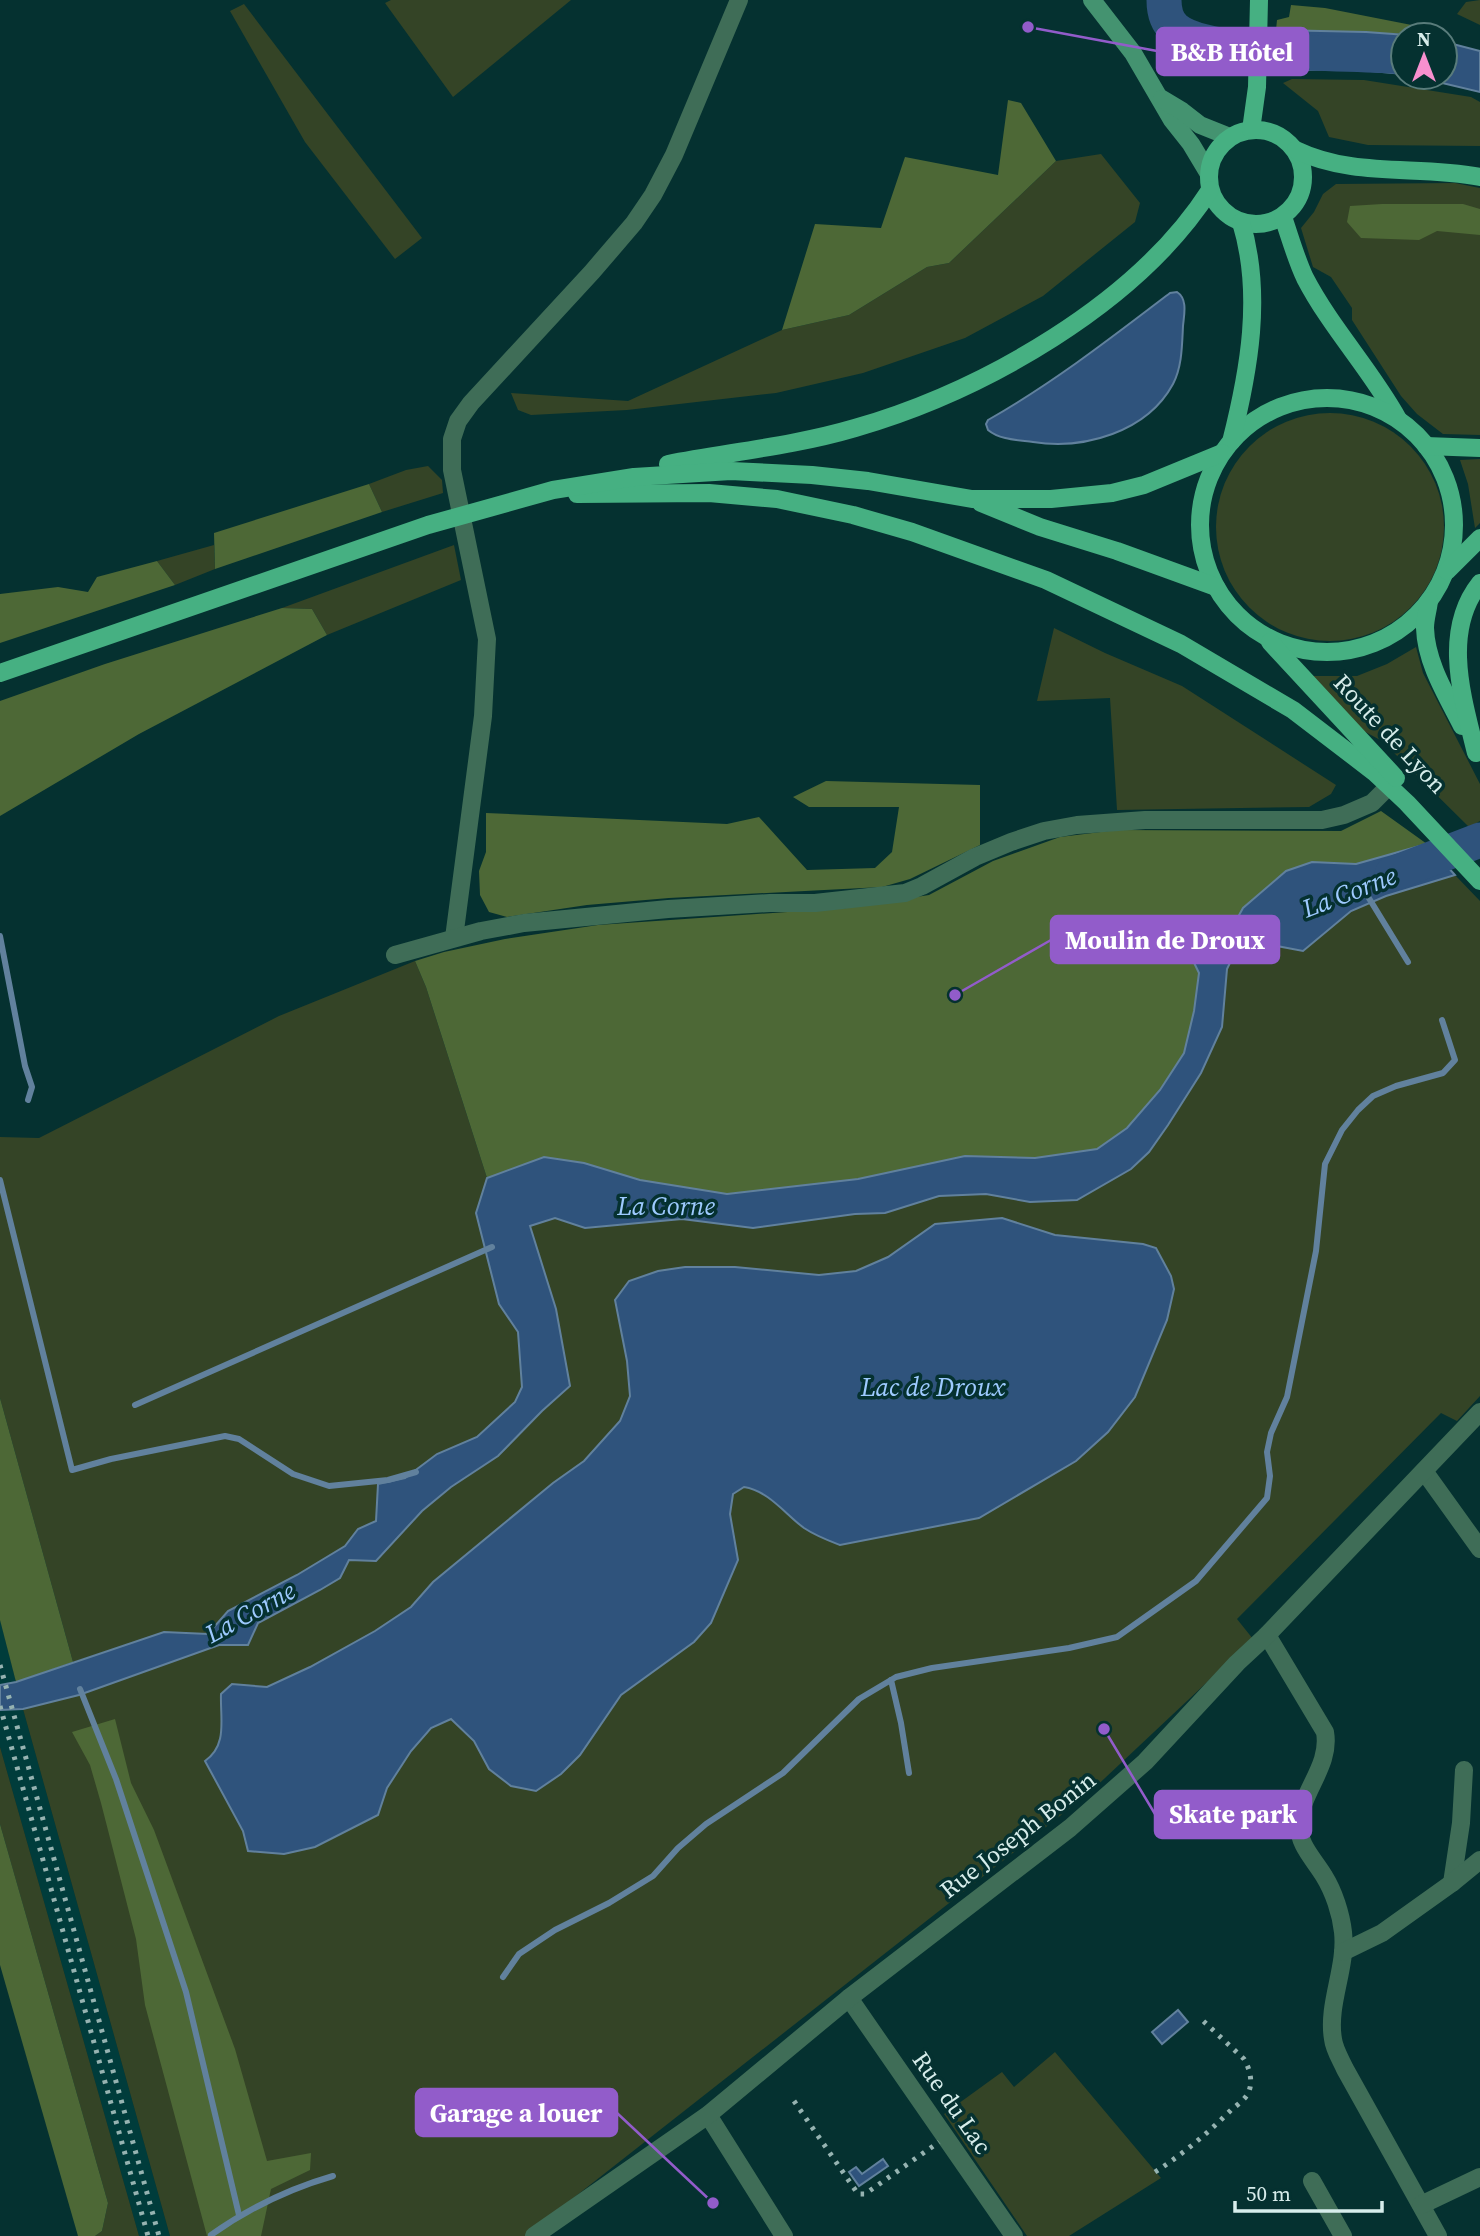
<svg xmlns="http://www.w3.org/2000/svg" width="1480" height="2236" font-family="'Source Serif 4',serif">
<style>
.built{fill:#003c3b}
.green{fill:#344426}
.forest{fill:#4d6836}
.water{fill:#2f537c;stroke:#61819d;stroke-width:2}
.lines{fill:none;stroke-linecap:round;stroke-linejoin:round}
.stream{stroke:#61819d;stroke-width:6}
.river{stroke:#2f537c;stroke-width:35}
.street{stroke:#3f6d57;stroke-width:18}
.secondary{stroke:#449370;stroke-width:18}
.primary{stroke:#46b082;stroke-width:18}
.rail{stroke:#96b3b1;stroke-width:5;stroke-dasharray:3.5 7;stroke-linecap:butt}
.labels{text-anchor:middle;stroke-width:7;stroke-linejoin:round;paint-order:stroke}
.street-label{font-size:24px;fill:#d7edeb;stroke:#053130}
.water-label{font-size:26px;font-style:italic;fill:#9ecaff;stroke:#053130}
.leader{fill:none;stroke:#925cca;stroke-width:2.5}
.callout-dot{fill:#925cca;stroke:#053130;stroke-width:2.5}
.callout{fill:#925cca;stroke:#925cca;stroke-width:2.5}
.callout-label{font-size:26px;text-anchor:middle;font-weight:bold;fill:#fff}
</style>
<rect width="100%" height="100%" fill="#053130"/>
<g class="built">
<path d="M0 1620 16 1682 0 1685Z"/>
<path d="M23 1709 170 2236H139L0 1747V1710Z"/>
</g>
<g class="green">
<path d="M391 0H571L453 97 385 3Z"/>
<path d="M1480 0V25L1457 14 1466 2Z"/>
<path d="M244 4 422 238 395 259 305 142 230 11Z"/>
<path d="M1292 79 1364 80 1471 97 1480 102V146L1368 145 1329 137 1318 111 1283 83Z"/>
<path d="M1101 154 1140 203 1135 222 1043 296 965 338 863 373 776 393 627 410 531 415 518 410 511 393 628 401 782 330 849 315 927 267 949 263 1056 161Z"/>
<path d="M1455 183 1480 188V435L1443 434 1417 414 1401 396 1352 320V308L1331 277 1313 267 1301 228 1314 212 1323 194 1336 184Z"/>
<circle cx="1330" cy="527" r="114"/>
<path d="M1480 459V523L1475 528 1468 484 1460 460Z"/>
<path d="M428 466 442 480 443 493 382 512 369 484 406 470Z"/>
<path d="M214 545 215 569 175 585 157 561Z"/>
<path d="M454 545 461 580 327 635 312 609 282 608Z"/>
<path d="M1054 628 1105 653 1182 686 1336 785 1331 794 1309 807 1117 810 1110 698 1037 701Z"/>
<path d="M1416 647 1423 673 1480 784V821L1469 827 1382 741 1360 729 1312 676H1357L1387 664Z"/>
<path d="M1455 875 1480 901V1396L1457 1421 1441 1413 1237 1619 1253 1639 1088 1794 525 2236H170L23 1709 79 1695 219 1645H248L258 1623 320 1590 340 1578 349 1560H376L422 1511 451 1487 498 1456 542 1411 570 1386 556 1309 530 1226 555 1218 585 1228 682 1219 753 1228 855 1214 885 1213 939 1196 986 1194 1030 1202 1168 1125 1201 1073 1222 1027 1227 969 1239 944 1267 935 1303 951 1351 911 1386 896Z"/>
<path d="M415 961 426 987 487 1178 476 1213 499 1304 518 1332 522 1387 515 1402 477 1437 437 1454 405 1478 379 1484 376 1521 358 1529 345 1546 297 1575 228 1611 208 1634 164 1632 73 1662 0 1398V1137L39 1138 279 1016Z"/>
<path d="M0 1747 139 2236H95L102 2231 108 2203 0 1824Z"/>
<path d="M1055 2052 1161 2178 1069 2236H1027L944 2114 1002 2072 1014 2087Z"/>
</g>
<g class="forest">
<path d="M1291 5 1325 8 1432 29 1442 35 1276 30 1277 20 1289 17Z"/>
<path d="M1008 100 1021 103 1056 161 949 263 927 267 849 315 782 330 815 224 881 228 905 157 998 175Z"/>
<path d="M1382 204H1463L1480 209V235L1437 231 1419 240 1361 238 1347 222 1350 206Z"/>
<path d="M369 484 382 512 215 569 214 533Z"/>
<path d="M157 561 175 585 0 643V594L58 587 88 592 97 577Z"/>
<path d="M282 608 312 609 327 635 139 734 0 816V701L105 664Z"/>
<path d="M826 781 980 785V845L910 879 882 887 669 898 587 905 507 917 489 912 480 895 479 871 486 852V813L727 824 759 817 807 870 875 868 892 852 899 807H809L793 797Z"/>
<path d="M1381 811 1427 844 1356 864 1312 862 1243 908 1233 926 1190 923 1182 938 1199 973 1194 1011 1185 1053 1160 1090 1127 1128 1097 1149 1035 1158 965 1156 858 1179 727 1194 640 1180 584 1163 544 1157 487 1178 426 987 415 961 444 952 505 939 598 925 846 908 929 895 993 861 1060 837 1117 830 1341 831Z"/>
<path d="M0 1398 73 1662 16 1682 0 1620Z"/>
<path d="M115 1719 131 1783 154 1830 235 2049 267 2161 311 2153 310 2170 271 2189 261 2236H207L145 2005 136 1939 101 1803 90 1765 72 1732Z"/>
<path d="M0 1824 108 2203 102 2231 95 2236H78L0 1965Z"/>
</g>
<g class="water">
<path d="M1150 0H1174L1177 17 1164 38C1152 28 1152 15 1150 0Z"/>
<path d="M1187 25 1207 32 1242 34 1241 65C1218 64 1197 59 1176 47Z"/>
<path d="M1276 30 1366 32 1407 35H1403V74L1349 69 1292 70 1274 66Z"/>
<path d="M1445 42 1480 51V92L1417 77H1445Z"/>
<path d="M1177 292C1188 299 1184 315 1183 326 1182 346 1182 367 1173 384 1147 432 1084 450 1033 442 1018 440 1000 440 988 430L986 424 988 420C1053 383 1111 338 1170 293Z"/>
<path d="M1427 844 1455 875 1386 896 1351 911 1303 951 1277 946 1267 935 1239 944 1227 969 1222 1027 1201 1073 1168 1125 1149 1152 1131 1169 1077 1200 1030 1202 986 1194 939 1196 885 1213 855 1214 753 1228 682 1219 585 1228 555 1218 530 1226 556 1309 570 1386 542 1411 498 1456 451 1487 422 1511 376 1561 349 1560 340 1578 320 1590 258 1623 248 1645H219L79 1695 23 1709 0 1710V1685L16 1682 164 1632 208 1634 228 1611 297 1575 345 1546 358 1529 376 1521 378 1484 405 1478 437 1454 477 1437 515 1402 522 1387 518 1332 499 1304 476 1213 487 1178 544 1157 584 1163 640 1180 727 1194 858 1179 965 1156 1035 1158 1097 1149 1127 1128 1160 1090 1184 1053 1194 1011 1199 973 1182 938 1190 922 1233 926 1243 908 1286 871 1312 862 1356 864Z"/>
<path d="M1002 1218 1055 1235 1143 1244 1156 1248 1171 1276 1174 1289 1167 1320 1135 1397 1108 1432 1076 1461 979 1518 840 1545C827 1540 816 1536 804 1528 785 1514 769 1491 744 1487L733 1494 730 1514 738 1560 711 1623 694 1642 621 1695 580 1755 561 1774 536 1791 511 1786 489 1769 474 1741 451 1719 431 1728 411 1751 387 1788 378 1815 315 1847 284 1854 248 1851 243 1831 205 1761C228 1745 220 1719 221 1694L232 1684 267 1687 310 1667 375 1631 411 1607 433 1582 553 1483 584 1461 620 1421 630 1396 627 1361 615 1300 629 1281 658 1271 685 1267H735L819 1275 856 1271 888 1257 935 1224Z"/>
<path d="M1178 2010 1188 2022 1162 2044 1152 2032Z"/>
<path d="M883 2159 888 2166 859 2186 849 2172 856 2167 862 2174Z"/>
</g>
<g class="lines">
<g class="stream">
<path d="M1367 895 1408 962"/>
<path d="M0 936 25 1066 32 1087 28 1100"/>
<path d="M0 1180 72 1470 111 1459 225 1436 239 1439 293 1474 329 1486 388 1480 416 1472"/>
<path d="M135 1405 492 1247"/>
<path d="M891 1680 901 1723 909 1773"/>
<path d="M80 1689 116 1779 186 1992 239 2215"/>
<path d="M503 1977 519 1954 555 1930 609 1903 653 1876 678 1848 706 1824 783 1773 859 1699 896 1677 932 1668 1069 1648 1117 1637 1196 1581 1267 1498 1270 1476 1267 1452 1271 1433 1287 1397 1316 1251 1325 1164 1342 1130 1358 1110 1373 1096 1396 1086 1443 1073 1455 1060 1442 1020"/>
<path d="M211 2235C249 2208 288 2189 333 2176"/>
</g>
<g class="river">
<path d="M1164 0C1164 11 1167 22 1175 29 1208 57 1354 52 1403 57"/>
<path d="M1392 874 1480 840"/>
</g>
<g class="street">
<path d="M454 938 483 716 487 639 452 470V439L458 421 471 403 592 272 634 223 653 195 674 155 739 0"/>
<path d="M395 955 481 931 524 923 668 909 770 903H815L905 893 922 886 975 857 1011 842 1044 831 1077 825 1145 820H1322L1344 815 1372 803 1389 786"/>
<path d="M1424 1471 1480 1549"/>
<path d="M1267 1635 1325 1732C1331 1766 1301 1791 1299 1824 1298 1845 1314 1859 1324 1876 1334 1892 1341 1914 1343 1932 1347 1968 1327 2004 1333 2039 1334 2049 1341 2060 1345 2069L1438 2236"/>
<path d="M1452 1883 1461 1823 1464 1770"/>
<path d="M1343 1952 1382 1933 1452 1883 1480 1860"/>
<path d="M849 1998 1014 2236"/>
<path d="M708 2115 784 2236"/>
<path d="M1312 2181 1343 2236"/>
<path d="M1421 2205 1480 2177"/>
<path d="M534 2236 708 2115 849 1998 1070 1828 1145 1762 1237 1663 1267 1635 1480 1412"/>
</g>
<g class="secondary">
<path d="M1092 0 1133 53 1172 120 1191 144 1209 174"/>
<path d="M1162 99 1182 111 1200 125 1230 137"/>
</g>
<g class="primary">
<circle cx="1256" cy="177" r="47"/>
<path d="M1251 130 1257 87 1259 0"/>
<path d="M1296 150C1354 178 1418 165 1480 177"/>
<path d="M1283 217C1290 237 1296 259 1305 278 1331 328 1371 370 1398 419"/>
<circle cx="1327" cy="525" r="127"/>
<path d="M1231 442C1249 371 1263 294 1241 222"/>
<path d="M1426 446 1480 448"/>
<path d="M668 464C730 452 794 446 855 428 983 391 1137 304 1210 190"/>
<path d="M577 494 709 493 777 499 853 515 912 532 1046 580 1181 644 1293 710 1374 772 1407 803 1480 881"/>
<path d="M981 503 1040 527 1117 551 1216 587"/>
<path d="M1447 571 1480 538"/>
<path d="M1429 601C1428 610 1425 619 1425 628 1426 663 1447 696 1462 726"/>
<path d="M1270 642 1396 778"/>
<path d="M0 673 428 525 553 490 634 477 731 471 812 475 868 481 972 499H1051L1112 493 1144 485 1222 453"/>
<path d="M1476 753C1463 699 1441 632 1480 583"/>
</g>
<g class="rail">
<path d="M0 1665 159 2236"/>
<path d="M0 1706 148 2236"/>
<path d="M794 2101 858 2194H865L939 2142"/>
<path d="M1155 2172C1183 2154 1208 2133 1231 2110 1236 2106 1244 2100 1247 2095 1254 2084 1250 2069 1244 2059L1199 2017"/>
</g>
</g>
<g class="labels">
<g class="street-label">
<text transform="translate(1390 734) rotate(47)" y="8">Route de Lyon</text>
<text transform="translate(1018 1835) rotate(-38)" y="8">Rue Joseph Bonin</text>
<text transform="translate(952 2103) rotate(55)" y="8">Rue du Lac</text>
</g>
<g class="water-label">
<text transform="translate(1349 892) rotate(-21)" y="9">La Corne</text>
<text x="666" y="1215">La Corne</text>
<text x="933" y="1396">Lac de Droux</text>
<text transform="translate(250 1612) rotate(-29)" y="9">La Corne</text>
</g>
</g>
<path class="leader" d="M1028 27L1157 51M955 995L1051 940M1104 1729L1155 1814M713 2203L617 2113"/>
<g class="callout-dot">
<circle cx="1028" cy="27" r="7"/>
<circle cx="955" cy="995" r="7"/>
<circle cx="1104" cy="1729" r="7"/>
<circle cx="713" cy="2203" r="7"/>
</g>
<g class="callout">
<rect x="1157" y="28" width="151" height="47" rx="7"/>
<rect x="1051" y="916" width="228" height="47" rx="7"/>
<rect x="1155" y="1791" width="156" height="47" rx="7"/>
<rect x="416" y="2089" width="201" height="47" rx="7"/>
</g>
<g class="callout-label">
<text x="1232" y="61">B&amp;B Hôtel</text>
<text x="1165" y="949">Moulin de Droux</text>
<text x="1233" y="1823">Skate park</text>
<text x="516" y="2122">Garage a louer</text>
</g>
<g transform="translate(1424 56)"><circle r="33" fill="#053130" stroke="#597c7b" stroke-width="2"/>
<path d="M0-5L12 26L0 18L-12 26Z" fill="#f790ce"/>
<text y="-10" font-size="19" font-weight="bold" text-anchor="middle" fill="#d7edeb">N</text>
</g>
<path d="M1235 2201v10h147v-10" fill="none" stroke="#d7edeb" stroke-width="3.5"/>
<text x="1246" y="2201" font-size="21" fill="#d7edeb" stroke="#053130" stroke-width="5" paint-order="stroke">50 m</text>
</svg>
